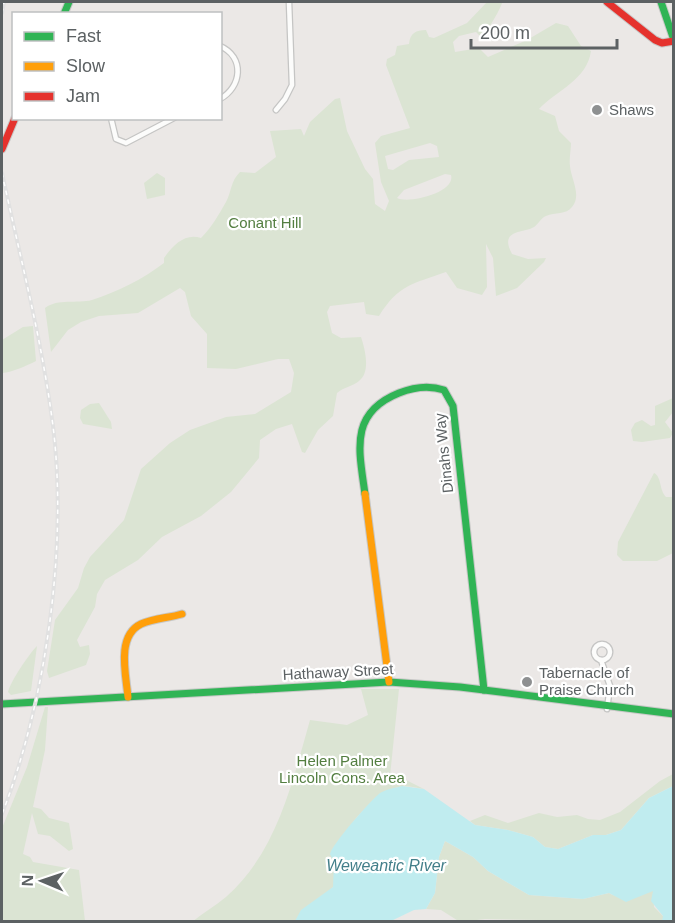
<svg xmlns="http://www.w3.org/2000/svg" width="675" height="923" font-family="Arial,sans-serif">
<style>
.green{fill:#dbe4d3;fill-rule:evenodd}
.water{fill:#c0ecef}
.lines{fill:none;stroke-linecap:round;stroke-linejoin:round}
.street-casing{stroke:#c5c5c4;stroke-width:7}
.fast-casing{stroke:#c7c7c6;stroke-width:9}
.slow-casing{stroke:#c7c7c6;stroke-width:9}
.jam-casing{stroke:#c7c7c6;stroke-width:9}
.street{stroke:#fcfcfb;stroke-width:4.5}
.fast{stroke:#30b455;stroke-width:7}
.slow{stroke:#ff9f0a;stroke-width:7}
.jam{stroke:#e5322d;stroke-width:7}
.rail-casing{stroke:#e1e1e1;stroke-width:4}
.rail{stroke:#fff;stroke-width:1.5;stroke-dasharray:4.5;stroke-linecap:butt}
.poi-dot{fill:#8e9091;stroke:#fff;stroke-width:2}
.labels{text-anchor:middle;stroke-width:4.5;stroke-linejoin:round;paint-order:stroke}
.poi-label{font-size:15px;fill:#5c6163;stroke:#fff;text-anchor:start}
.park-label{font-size:15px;fill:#537e40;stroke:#fff}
.street-label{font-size:15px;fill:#5c6163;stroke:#fff}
.water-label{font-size:16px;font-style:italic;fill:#437f8a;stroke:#fff}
</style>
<rect width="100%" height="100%" fill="#ebe8e6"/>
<g class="green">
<path d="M487 2 502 3C500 10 486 34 481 37L476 32 459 36 453 42 455 52 479 48 488 57 527 40 556 23 568 26 581 46 591 51C587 80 557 90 539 109L555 116 559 131 571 143C571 150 569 158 570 166 571 179 582 195 572 207 566 215 555 212 546 216 540 218 538 226 532 228 522 233 499 230 512 254L528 259 546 258 544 262 517 288 496 296 493 258 486 244 487 287 482 295 457 288 446 272C413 284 399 284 379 316L366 314 364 302 330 306 327 312 332 333 341 338 361 337C365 349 371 372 359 381 353 386 344 387 337 393L333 416 318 430 305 453 302 452 292 424 276 429 260 440 259 458 231 492 201 516 162 537 138 560 105 580 97 594 95 607 77 640 80 647 89 645 90 654 86 665 49 678 47 671 55 620 78 588 84 568 90 557 124 520 141 469 170 443 190 430 226 417 255 414 291 392 294 373 289 359H278L236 369 207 368V334L191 316 185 292 180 288 138 313 99 316 81 322 68 330 51 352 45 308C58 298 77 304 92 300 117 292 143 279 164 263V258C173 245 185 233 201 238 212 227 219 214 226 202 232 191 230 182 240 172L255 173 276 157 270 131 301 129 304 136 310 122 335 99 340 98 347 131 365 169 373 179 375 204 385 211 389 201 381 182 375 143 381 136 410 128 386 65 387 59 395 55 397 46 409 44C410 33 416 30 426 30L429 37 434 38 467 23ZM430 143 437 146 439 157 409 160 393 170 388 169 385 156ZM445 174 451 175C456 193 408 204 397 198L404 190Z"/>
<path d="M157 173 165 178V195L147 199 144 183Z"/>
<path d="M33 326 36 361C26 366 13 372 2 373V340L23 327Z"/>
<path d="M673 398V412L665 422 673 433 670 438 642 442 633 441 631 430 635 423 642 420 651 426 655 425V406Z"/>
<path d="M99 403 111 422 112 429 83 424 80 418 81 410 90 404Z"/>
<path d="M654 473C662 477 659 490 666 497H673V553L657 561H623L617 555 618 542Z"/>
<path d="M37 646 31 691 11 695 8 692C10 682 29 654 37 646Z"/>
<path d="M361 689H399L390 776 402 778 424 789C415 788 405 784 395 788 379 793 363 810 353 822L365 823 316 921 192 922C203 913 215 906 226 897 277 852 292 783 310 720L347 725 368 715Z"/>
<path d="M45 707H48L45 750 33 807 41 809 49 818 69 823 73 849 69 851 50 836 38 834 32 813 23 854 30 857 33 862 79 870 85 921H2V828L27 767Z"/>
<path d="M673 774V786L649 798 621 830 606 835H593L558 849 545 847 533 837 508 830 475 825 470 821 485 815 508 823 539 813 557 817 577 815 588 819 600 820 620 812 660 781Z"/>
<path d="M445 841 473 857 488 871 529 895 583 899 609 893C628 903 634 898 653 890L654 907 664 917 662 922 485 919 460 922 441 910 426 909 435 893 439 857Z"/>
</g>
<path class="water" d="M402 786 424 789 475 825 508 830 533 837 545 847 558 849 593 835H606L621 830 649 798 673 786V920L662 921 663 916 651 901 653 891 626 902 609 893 583 899 529 895 488 871 473 857 445 841 439 857 435 893 426 909 414 910 391 921H295L301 910 333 887 334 862 330 854C332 844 370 801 380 793 387 789 395 788 402 786Z"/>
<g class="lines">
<defs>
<g id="street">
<path d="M220 46C245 57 242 87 220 99"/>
<path d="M276 110 285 99 292 85 289 2"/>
<path d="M111 118 116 139 126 143 174 118"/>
<circle cx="602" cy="652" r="8"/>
<path d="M601 660 610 686 607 709"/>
</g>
<g id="fast">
<path d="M661 2 674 40"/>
<path d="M64 14 69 2"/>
<path d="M365 494C359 450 349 413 399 393 414 387 429 385 444 390L453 406 484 690"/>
<path d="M2 704 389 682 460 687 674 714"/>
</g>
<g id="slow">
<path d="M365 494 389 682"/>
<path d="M128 697C126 675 116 636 141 624 154 618 169 618 182 614"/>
</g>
<g id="jam">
<path d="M607 2 655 40 662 43 674 41"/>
<path d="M2 149 15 118"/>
</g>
</defs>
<use href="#street" class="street-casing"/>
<use href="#fast" class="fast-casing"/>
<use href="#slow" class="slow-casing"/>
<use href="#jam" class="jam-casing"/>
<use href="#street" class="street"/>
<use href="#fast" class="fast"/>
<use href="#slow" class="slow"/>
<use href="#jam" class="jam"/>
<defs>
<g id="rail">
<path d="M2 13 4 2"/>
<path d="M2 173C20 257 42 340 53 426 68 547 46 701 2 814"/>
</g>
</defs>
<use href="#rail" class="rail-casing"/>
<use href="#rail" class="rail"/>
</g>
<g class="poi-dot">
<circle cx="597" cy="110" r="6"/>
<circle cx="527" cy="682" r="6"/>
</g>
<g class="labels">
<g class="poi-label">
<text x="609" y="115">Shaws</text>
<text x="539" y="678">Tabernacle of<tspan x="539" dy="17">Praise Church</tspan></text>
</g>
<g class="park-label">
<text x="265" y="228">Conant Hill</text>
<text x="342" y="766">Helen Palmer<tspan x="342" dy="17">Lincoln Cons. Area</tspan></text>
</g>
<g class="street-label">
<text transform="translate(444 453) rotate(-96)" y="5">Dinahs Way</text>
<text transform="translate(338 672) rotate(-3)" y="5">Hathaway Street</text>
</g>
<g class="water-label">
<text x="386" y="871">Weweantic River</text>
</g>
</g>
<rect width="675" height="923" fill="none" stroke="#5c6163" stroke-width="6"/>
<rect x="12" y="12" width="210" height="108" fill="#ffffff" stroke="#bec0c1" stroke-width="1.5"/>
<rect x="24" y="32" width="30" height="9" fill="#30b455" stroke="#bec0c1" stroke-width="1.5"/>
<text x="66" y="42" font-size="18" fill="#5c6163">Fast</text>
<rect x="24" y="62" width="30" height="9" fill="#ff9f0a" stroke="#bec0c1" stroke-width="1.5"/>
<text x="66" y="72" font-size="18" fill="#5c6163">Slow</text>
<rect x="24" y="92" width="30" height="9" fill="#e5322d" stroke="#bec0c1" stroke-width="1.5"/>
<text x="66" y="102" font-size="18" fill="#5c6163">Jam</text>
<g transform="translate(42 881) rotate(272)" stroke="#ffffff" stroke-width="4.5" paint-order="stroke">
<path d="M0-4.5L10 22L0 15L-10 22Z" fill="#5c6163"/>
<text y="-9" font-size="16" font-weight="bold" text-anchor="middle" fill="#5c6163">N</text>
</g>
<path d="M471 39v9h146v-9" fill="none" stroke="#5c6163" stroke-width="3"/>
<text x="480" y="39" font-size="18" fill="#5c6163" stroke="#ffffff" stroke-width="4.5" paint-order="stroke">200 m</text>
</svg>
